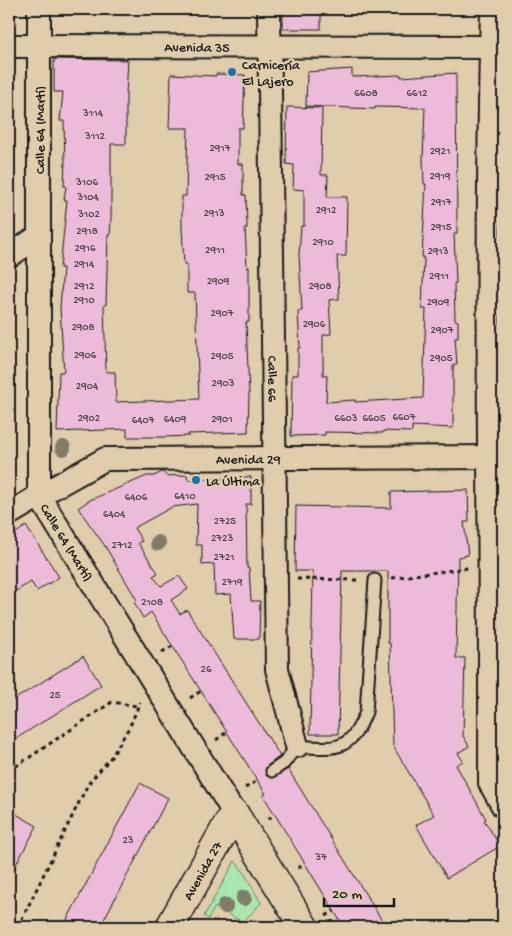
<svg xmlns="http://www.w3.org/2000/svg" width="512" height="936" font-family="'Gochi Hand',sans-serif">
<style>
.green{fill:#a9e7ae;stroke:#628265}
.building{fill:#edbbda;stroke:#1c1c1c}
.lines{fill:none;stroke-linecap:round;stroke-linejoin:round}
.lane-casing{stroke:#1c1c1c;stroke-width:15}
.street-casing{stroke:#1c1c1c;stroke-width:26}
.secondary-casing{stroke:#1c1c1c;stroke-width:31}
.path{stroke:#1c1c1c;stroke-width:3;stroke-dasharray:4 4;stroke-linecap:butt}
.lane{stroke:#dfcdab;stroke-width:11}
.street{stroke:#dfcdab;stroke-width:22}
.secondary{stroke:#dfcdab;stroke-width:28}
.tree{fill:#7f7c68}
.poi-dot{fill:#1f6fb2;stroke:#dfcdab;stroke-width:2}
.labels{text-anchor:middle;stroke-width:4.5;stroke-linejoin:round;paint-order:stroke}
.number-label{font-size:11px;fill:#50444c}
.street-label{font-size:14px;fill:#1c1c1c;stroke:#dfcdab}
.poi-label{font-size:14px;fill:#1c1c1c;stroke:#dfcdab;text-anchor:start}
</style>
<rect width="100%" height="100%" fill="#dfcdab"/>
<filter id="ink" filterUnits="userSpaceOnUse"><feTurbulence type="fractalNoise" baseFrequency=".02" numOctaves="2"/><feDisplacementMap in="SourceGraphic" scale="10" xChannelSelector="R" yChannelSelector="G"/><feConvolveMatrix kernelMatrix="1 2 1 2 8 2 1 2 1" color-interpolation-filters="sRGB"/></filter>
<g filter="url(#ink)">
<path class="green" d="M235 861 243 871 261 903 243 922 215 907 208 919 204 916Z"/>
<g class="building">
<rect x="283" y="9" width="38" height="20"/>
<path d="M54 59 128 60 126 95V144H111V218L110 235H108L106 305H104L106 372H115L116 402 199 399 195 293H187V264H184L182 228V196H186L188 128H169L171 74 216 76V74L245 75 243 128H238V164H243V195H246L247 228H245L247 268 249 267V322H246L249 394 248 432 188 434 189 436 164 437H127V429L57 432 59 372H64L60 308 63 268H60L67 200H64L66 186H64L65 163 64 121H60L63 92H54Z"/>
<path d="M352 69V77L401 75V77L456 73 457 234H454L456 283H454L455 320 458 321V338H455L457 365H453V428L412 426V432L383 431V433L325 432V435L291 436 292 375H298V348H300L298 311H302L299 254 301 226H304V190L293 189 294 165 286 164 287 107 322 108 321 175H328L327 197H347L346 256H337L339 299 329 300 331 334 323 335V375H327L326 402 355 400V402L423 398 426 309H422L424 258H422L426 184H424L423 159 425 108 375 107V109L306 106 307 72Z"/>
<path d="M162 472H164L166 476 187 475 188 480 251 477V504H246L247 568H249L251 601H260L259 639H234L231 594 215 595 214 564 202 565V545H196L197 504 172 507 134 528 142 541 138 543 158 573 153 576 161 586 179 576 188 589 171 600 180 614 187 610 280 756 266 767V775L273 778 288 769 386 927H344L263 795 266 794 151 612 143 618 134 602 137 600 105 546 78 508 90 500 147 476H154Z"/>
<path d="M468 490 469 522H464L468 555 458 557 456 658H465L463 736 469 746 458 753 463 761 456 765 486 819 484 820 500 846 447 878 416 825 434 815 393 746 390 643H388V571H342L338 734H310L313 571H295L296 506 391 508V492Z"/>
<path d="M26 526 59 577 37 591 31 582 9 595V538Z"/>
<path d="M83 656 101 685 9 743V703Z"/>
<path d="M140 783 168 798 100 927H63Z"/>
<path d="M9 810 37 826 9 877Z"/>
</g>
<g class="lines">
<defs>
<path id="lane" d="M272 771 284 763 297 746C337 749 350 752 366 712L375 580"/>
<g id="street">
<path id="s1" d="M39 9V496L234 813"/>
<path id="s2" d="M269 9 277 669 297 746"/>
<path d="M492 9C485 267 491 525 490 783L503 806"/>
<path id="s3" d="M9 46 503 47"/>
<path d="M9 256 39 236"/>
<path id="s4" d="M9 514 39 496 105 459 502 457"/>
</g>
<g id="secondary">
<path id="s5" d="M170 927 234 813 304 927"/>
</g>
</defs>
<use href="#lane" class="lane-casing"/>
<use href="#street" class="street-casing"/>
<use href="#secondary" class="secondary-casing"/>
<g class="path">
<path d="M392 578 468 568"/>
<path d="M297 579 358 580"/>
<path d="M162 652 173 646"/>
<path d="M190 698 201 691"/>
<path d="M216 740 227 732"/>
<path d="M9 771 112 702 137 706"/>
<path d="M245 788 259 780"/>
<path d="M268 819 275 815"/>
<path d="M298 868 305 864"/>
<path d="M326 916 334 911"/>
<path d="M18 927 88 784 112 756 130 726 140 702"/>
</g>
<use href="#lane" class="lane"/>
<use href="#street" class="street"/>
<use href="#secondary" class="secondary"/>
</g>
<g class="tree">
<circle cx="63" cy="448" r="8"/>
<circle cx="158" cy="543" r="8"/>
<circle cx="244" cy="898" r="8"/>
<circle cx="225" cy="906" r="8"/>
</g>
</g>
<g class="poi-dot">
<circle cx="232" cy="72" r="5"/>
<circle cx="196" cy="480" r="5"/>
</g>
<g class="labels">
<g class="number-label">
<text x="366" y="96">6608</text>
<text x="417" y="96">6612</text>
<text x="93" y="116">3114</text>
<text x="95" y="139">3112</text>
<text x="220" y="151">2917</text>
<text x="440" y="154">2921</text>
<text x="440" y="179">2919</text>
<text x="215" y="180">2915</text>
<text x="87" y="185">3106</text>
<text x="88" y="200">3104</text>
<text x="441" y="205">2917</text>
<text x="326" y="213">2912</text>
<text x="214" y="216">2913</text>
<text x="89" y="217">3102</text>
<text x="441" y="230">2915</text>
<text x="87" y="234">2918</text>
<text x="323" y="245">2910</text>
<text x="85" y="251">2916</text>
<text x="215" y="253">2911</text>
<text x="438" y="254">2913</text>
<text x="84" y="267">2914</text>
<text x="439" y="279">2911</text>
<text x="218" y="284">2909</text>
<text x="84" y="289">2912</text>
<text x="320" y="289">2908</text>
<text x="84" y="303">2910</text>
<text x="438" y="305">2909</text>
<text x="222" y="316">2907</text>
<text x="314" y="327">2906</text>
<text x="83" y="330">2908</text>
<text x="442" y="333">2907</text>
<text x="85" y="358">2906</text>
<text x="222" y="359">2905</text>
<text x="441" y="361">2905</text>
<text x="223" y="386">2903</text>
<text x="87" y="389">2904</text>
<text x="404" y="420">6607</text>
<text x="89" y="421">2902</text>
<text x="346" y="421">6603</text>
<text x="374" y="421">6605</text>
<text x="175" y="422">6409</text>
<text x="222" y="422">2901</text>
<text x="143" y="423">6407</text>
<text x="185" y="499">6410</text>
<text x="136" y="500">6406</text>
<text x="114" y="517">6404</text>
<text x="225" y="524">2725</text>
<text x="222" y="541">2723</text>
<text x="122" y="548">2712</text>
<text x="224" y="560">2721</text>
<text x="232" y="585">2719</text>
<text x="152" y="605">2108</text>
<text x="206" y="672">26</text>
<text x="55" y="698">25</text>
<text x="128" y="843">23</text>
<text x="321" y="860">37</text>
</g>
<g class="street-label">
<text dy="5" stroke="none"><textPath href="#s3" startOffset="188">Avenida 35</textPath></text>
<text transform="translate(39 130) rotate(-90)" y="5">Calle 64 (Martí)</text>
<text dy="5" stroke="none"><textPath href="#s2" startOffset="370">Calle 66</textPath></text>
<text dy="5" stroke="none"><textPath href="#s4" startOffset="254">Avenida 29</textPath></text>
<text dy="5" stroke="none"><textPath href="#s1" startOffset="541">Calle 64 (Martí)</textPath></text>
<text dy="5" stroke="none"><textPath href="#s5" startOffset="65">Avenida 27</textPath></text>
</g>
<g class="poi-label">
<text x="242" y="69">Carnicería<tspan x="242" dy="16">El Lajero</tspan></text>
<text x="206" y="485">La Última</text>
</g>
</g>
<rect width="512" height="936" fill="none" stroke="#dfcdab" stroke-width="30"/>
<rect x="15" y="15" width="482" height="906" fill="none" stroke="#1c1c1c" stroke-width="2" filter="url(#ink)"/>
<path d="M324 898v8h70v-8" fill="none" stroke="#1c1c1c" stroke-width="2.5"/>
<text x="332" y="898" font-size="15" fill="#1c1c1c" stroke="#dfcdab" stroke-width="4" paint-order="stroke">20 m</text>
</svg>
